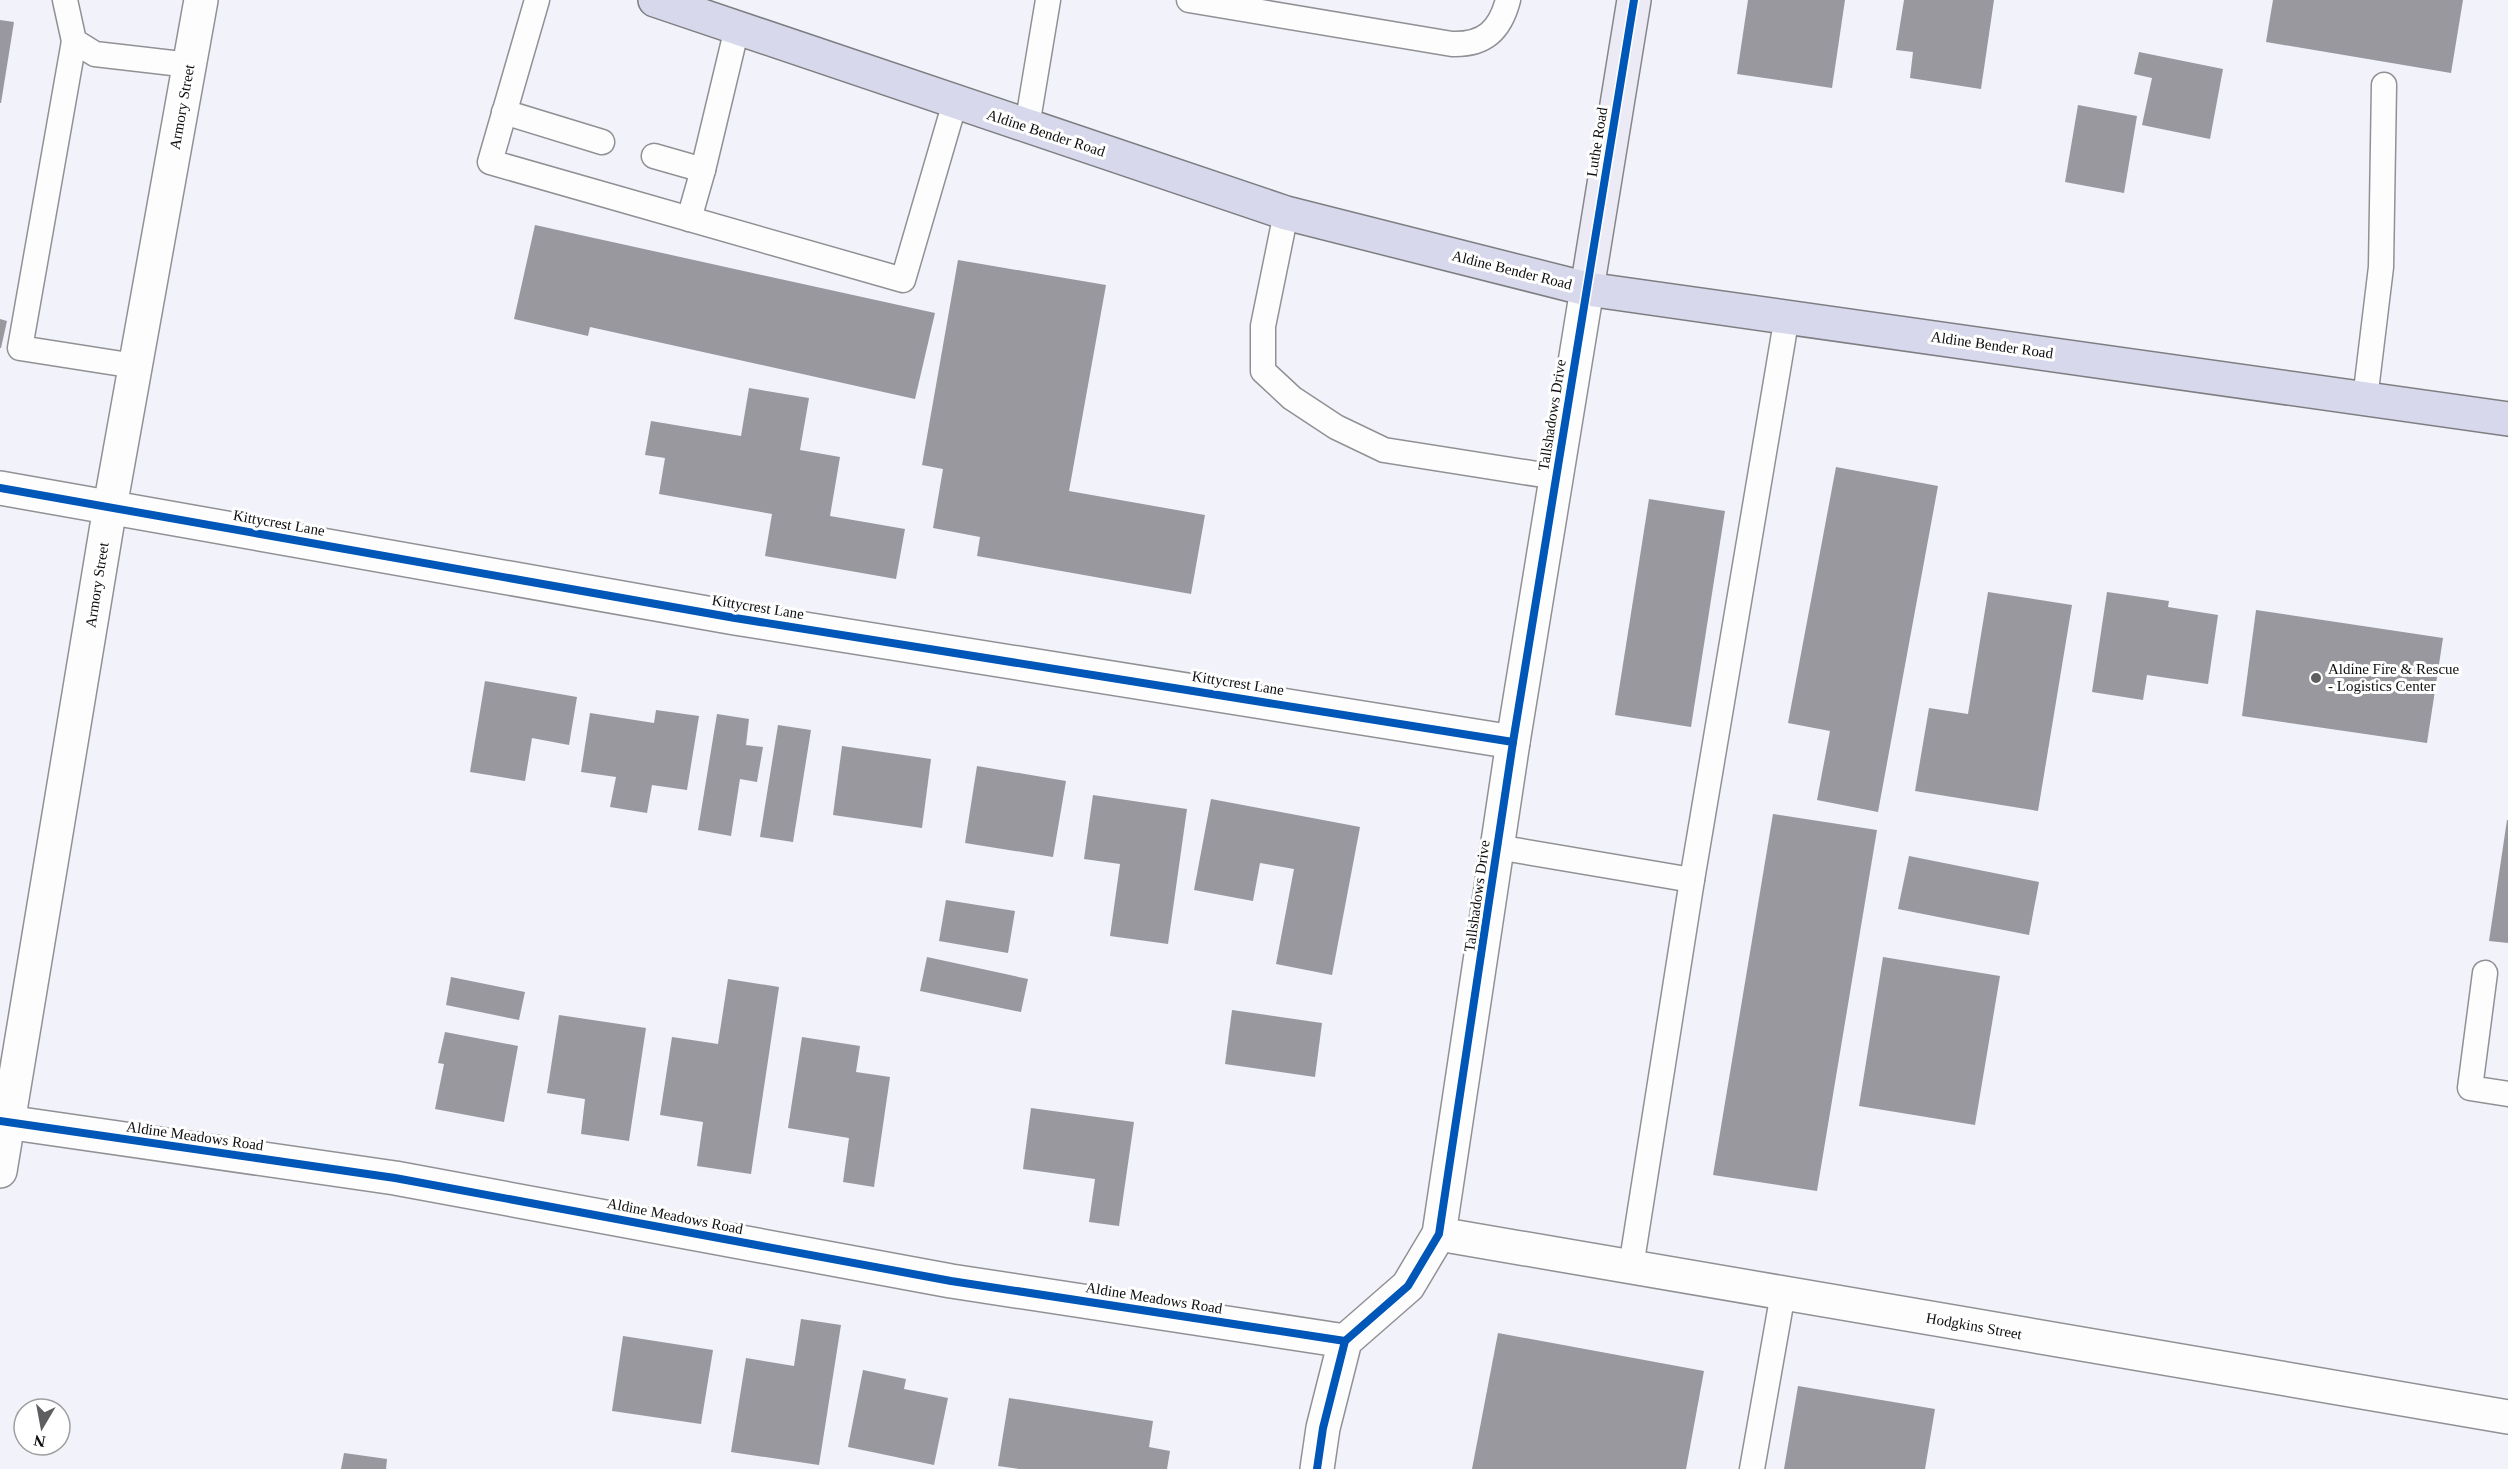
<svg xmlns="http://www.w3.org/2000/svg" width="2508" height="1469" font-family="Georgia,serif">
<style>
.building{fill:#98989e}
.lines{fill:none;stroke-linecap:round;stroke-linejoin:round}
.lane-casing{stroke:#919195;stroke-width:27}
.street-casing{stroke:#919195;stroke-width:36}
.secondary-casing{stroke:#87878b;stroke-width:36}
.primary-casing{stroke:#7e7e82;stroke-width:36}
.lane{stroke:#fdfdfe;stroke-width:24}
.street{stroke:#fdfdfe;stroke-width:33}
.secondary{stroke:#ebeaf5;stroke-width:33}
.primary{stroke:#d8d8ed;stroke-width:33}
.cycleway-casing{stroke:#fff;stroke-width:11}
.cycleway{stroke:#0057b8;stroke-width:8}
.poi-dot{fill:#5e5e61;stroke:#fff;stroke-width:2}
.labels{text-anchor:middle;stroke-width:6;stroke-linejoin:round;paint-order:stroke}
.street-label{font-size:15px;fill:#0e0e0e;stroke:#fff}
.poi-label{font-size:15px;fill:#0e0e0e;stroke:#fff;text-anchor:start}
</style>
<rect width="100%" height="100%" fill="#f2f2fb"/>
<g class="building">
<path d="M1748 0H1845L1832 88 1737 74Z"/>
<path d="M1904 0H1994L1981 89 1910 78 1913 52 1896 50Z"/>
<path d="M2273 0H2463L2451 73 2266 42Z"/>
<path d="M0 20 14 22 1 103H0Z"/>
<path d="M2139 52 2223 69 2210 139 2142 125 2152 78 2134 74Z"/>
<path d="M2078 105 2137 116 2124 193 2065 182Z"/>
<path d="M535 225 935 313 915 399 590 327 588 336 514 319Z"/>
<path d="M958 260 1106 285 1069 491 1205 515 1191 594 977 556 980 537 933 528 943 469 922 465Z"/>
<path d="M0 319 7 321 1 348H0Z"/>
<path d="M749 388 809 398 800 450 840 457 830 516 905 529 896 579 765 556 772 514 659 494 665 458 645 455 651 421 741 436Z"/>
<path d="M1836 467 1938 486 1878 812 1817 800 1830 731 1788 723Z"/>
<path d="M1649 499 1725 511 1691 727 1615 715Z"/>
<path d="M1988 592 2072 605 2038 811 1915 791 1929 708 1968 714Z"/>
<path d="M2107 592 2169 601 2168 607 2218 615 2208 684 2147 675 2143 700 2092 692Z"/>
<path d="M2256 610 2443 638 2427 743 2242 716Z"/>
<path d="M485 681 577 697 569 745 532 738 525 781 470 772Z"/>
<path d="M656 710 699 716 687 790 652 785 647 813 610 807 616 777 581 772 590 713 654 723Z"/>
<path d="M717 714 749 719 746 745 763 747 757 782 740 779 731 836 698 830Z"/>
<path d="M778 725 811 730 793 842 760 837Z"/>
<path d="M842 746 931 759 922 828 833 815Z"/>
<path d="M977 766 1066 781 1053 857 965 843Z"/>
<path d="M1093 795 1187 809 1168 944 1110 936 1120 864 1084 859Z"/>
<path d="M1211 799 1360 827 1332 975 1276 964 1294 869 1260 863 1253 901 1194 890Z"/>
<path d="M1773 814 1877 830 1817 1191 1713 1175Z"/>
<path d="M2507 820H2508V943L2489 941Z"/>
<path d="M1909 856 2039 882 2029 935 1898 909Z"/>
<path d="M946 900 1015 911 1008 953 939 941Z"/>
<path d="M927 957 1028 979 1021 1012 920 991Z"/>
<path d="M1883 957 2000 976 1975 1125 1859 1106Z"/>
<path d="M451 977 525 992 519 1020 446 1005Z"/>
<path d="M728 979 779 987 751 1174 697 1166 703 1122 660 1115 672 1037 718 1044Z"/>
<path d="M1232 1010 1322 1023 1315 1077 1225 1064Z"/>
<path d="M559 1015 646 1028 629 1141 581 1134 585 1099 547 1093Z"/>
<path d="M445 1032 518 1046 504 1122 435 1109 444 1064 438 1063Z"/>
<path d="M802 1037 860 1046 856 1072 890 1077 874 1187 843 1182 849 1138 788 1128Z"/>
<path d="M1031 1108 1134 1122 1119 1226 1089 1222 1095 1179 1023 1169Z"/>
<path d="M801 1319 841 1325 819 1465 731 1452 746 1358 794 1366Z"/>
<path d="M1498 1333 1704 1371 1686 1469H1472Z"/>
<path d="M623 1336 713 1350 701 1424 612 1411Z"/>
<path d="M863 1370 906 1379 904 1389 948 1398 934 1465 848 1447Z"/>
<path d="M1798 1386 1935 1409 1925 1469H1784Z"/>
<path d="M1009 1398 1153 1421 1149 1447 1170 1451 1167 1469H1019L998 1466Z"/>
<path d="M344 1453 387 1459 386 1469H341Z"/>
</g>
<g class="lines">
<defs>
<g id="lane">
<path d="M65 0 74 41 95 54 190 65"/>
<path d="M537 0 490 162 903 280 955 102"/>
<path d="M1189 0 1452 44C1485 45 1500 30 1508 0"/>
<path d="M74 41 20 348 135 366"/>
<path d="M504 112 602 142"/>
<path d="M1027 126 1048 0"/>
<path d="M654 156 703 170 737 28"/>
<path d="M1286 213 1263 326V371L1292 398 1336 427 1384 450 1556 477"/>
<path d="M689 219 703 170"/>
<path d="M2365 399 2381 267 2384 85"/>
<path d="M1497 847 1692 880 1787 316"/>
<path d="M2485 973 2470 1088 2508 1094"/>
<path d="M1631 1267 1692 880"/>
<path d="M1752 1469 1783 1293"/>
</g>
<g id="street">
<path d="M0 488 735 618 1513 742"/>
<path d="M0 1121 395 1178 951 1281 1345 1341"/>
<path d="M0 1171 110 507 201 0"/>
<path d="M1439 1234 2508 1417"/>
<path d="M1317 1469 1323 1428 1345 1341 1408 1286 1439 1234 1513 742 1587 289"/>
</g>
<path id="secondary" d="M1587 289 1634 0"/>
<path id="primary" d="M655 0 1286 213 1587 289 2508 419"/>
</defs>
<use href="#lane" class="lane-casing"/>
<use href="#street" class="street-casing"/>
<use href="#secondary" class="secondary-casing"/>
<use href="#primary" class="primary-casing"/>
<use href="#lane" class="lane"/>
<use href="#street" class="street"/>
<use href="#secondary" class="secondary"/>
<use href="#primary" class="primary"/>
<defs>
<g id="cycleway">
<path d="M0 488 735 618 1513 742"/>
<path d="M0 1121 395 1178 951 1281 1345 1341"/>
<path d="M1317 1469 1323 1428 1345 1341 1408 1286 1439 1234 1513 742 1634 0"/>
</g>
</defs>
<use href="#cycleway" class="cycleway-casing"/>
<use href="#cycleway" class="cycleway"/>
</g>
<circle class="poi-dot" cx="2316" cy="678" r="6"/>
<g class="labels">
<g class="street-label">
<text transform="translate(182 107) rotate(-80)" y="5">Armory Street</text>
<text transform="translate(1046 133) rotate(18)" y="5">Aldine Bender Road</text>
<text transform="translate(1597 142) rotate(-81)" y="5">Luthe Road</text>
<text transform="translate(1512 270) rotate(14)" y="5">Aldine Bender Road</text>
<text transform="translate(1992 345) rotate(8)" y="5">Aldine Bender Road</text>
<text transform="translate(1552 415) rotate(-81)" y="5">Tallshadows Drive</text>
<text transform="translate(279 523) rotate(10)" y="5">Kittycrest Lane</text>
<text transform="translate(97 585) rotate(-81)" y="5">Armory Street</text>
<text transform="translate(758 607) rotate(9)" y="5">Kittycrest Lane</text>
<text transform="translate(1238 683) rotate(9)" y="5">Kittycrest Lane</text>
<text transform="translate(1477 896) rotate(-82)" y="5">Tallshadows Drive</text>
<text transform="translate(195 1136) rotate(8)" y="5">Aldine Meadows Road</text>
<text transform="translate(675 1216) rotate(11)" y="5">Aldine Meadows Road</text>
<text transform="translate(1154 1298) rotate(9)" y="5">Aldine Meadows Road</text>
<text transform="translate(1974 1326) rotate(10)" y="5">Hodgkins Street</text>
</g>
<g class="poi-label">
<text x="2328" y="674">Aldine Fire &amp; Rescue<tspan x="2328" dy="17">- Logistics Center</tspan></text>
</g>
</g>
<g transform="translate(42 1427) rotate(190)"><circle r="28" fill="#ffffff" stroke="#9f9f9f" stroke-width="1.5"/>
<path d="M0-4.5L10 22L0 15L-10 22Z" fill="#5e5e61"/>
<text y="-9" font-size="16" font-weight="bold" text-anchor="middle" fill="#0e0e0e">N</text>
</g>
</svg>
